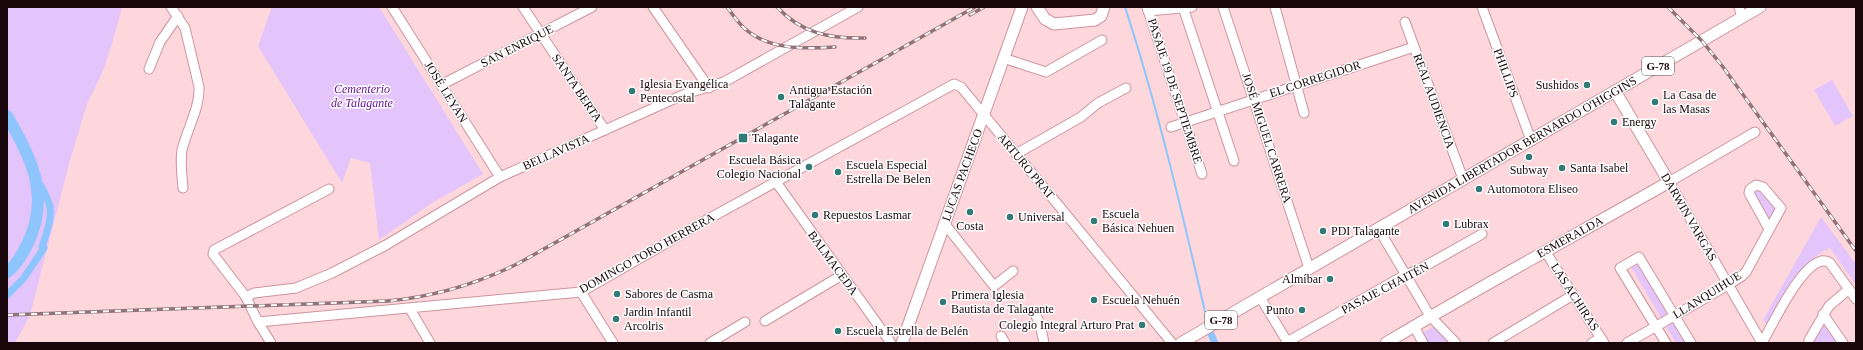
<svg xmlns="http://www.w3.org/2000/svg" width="1863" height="350" font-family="Georgia,serif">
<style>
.green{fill:#e3c5fc}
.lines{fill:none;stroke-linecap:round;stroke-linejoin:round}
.stream{stroke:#8ec5fc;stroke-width:2}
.canal{stroke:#8ec5fc;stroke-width:7}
.river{stroke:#8ec5fc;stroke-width:12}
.minor-casing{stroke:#ce949d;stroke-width:11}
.major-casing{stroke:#ce949d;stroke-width:13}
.minor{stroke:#fff;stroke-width:9}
.major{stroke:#fff;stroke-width:11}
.rail-casing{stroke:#917478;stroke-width:3.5}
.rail{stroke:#fff;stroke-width:2;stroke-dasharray:6;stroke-linecap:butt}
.poi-dot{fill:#327a75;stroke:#fff;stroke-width:1.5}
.labels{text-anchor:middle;stroke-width:3;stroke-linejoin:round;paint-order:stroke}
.shield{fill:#fff;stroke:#5e5154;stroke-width:1}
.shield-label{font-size:11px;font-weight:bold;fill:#19060a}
.street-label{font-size:12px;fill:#19060a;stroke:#fff}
.poi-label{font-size:12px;fill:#19060a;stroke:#fff;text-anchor:start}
.park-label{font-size:12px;font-style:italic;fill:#681396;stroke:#fff}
</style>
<rect width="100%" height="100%" fill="#fdd7dc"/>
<g class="green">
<path d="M7 7H122L112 44 103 71 87 104 69 164 30 315 15 343H7Z"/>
<path d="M272 7H379L483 174 432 203 379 240 370 163 351 158 342 183 258 46Z"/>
<path d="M1832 80 1853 116 1835 126 1814 90Z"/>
<path d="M1758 188 1776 208 1769 221 1753 191Z"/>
<path d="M1821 217 1856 264V285L1830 248C1803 257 1782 302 1767 325L1763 320Z"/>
<path d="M1636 257 1688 343H1676L1630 265Z"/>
<path d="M1821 321 1839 343H1814L1812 339Z"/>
<path d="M1434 326 1451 343H1428L1423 333Z"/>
</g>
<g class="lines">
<path class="stream" d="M1125 7C1158 108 1182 212 1206 316"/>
<g class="canal">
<path d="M7 295 23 279 44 248 42 247C52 215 56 209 37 180"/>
<path d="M1210 332 1215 343"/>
</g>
<path class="river" d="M7 116C32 159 51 197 27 245 22 255 16 266 7 272"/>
<defs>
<g id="minor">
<path d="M171 7 185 28 199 87C200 108 187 129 182 150 180 163 182 176 183 188"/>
<path d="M392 7 500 177"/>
<path d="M523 7 605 130"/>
<path d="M653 7 709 88"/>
<path d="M1147 7 1202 174"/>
<path d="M1183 7 1234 161"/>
<path d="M1223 7 1309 268"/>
<path d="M1275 7 1304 113"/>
<path d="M1482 7 1531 140"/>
<path d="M1739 7 1742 18"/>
<path d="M1148 11 1192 7"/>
<path d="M1405 22 1463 179"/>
<path d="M1003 58 1046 72 1102 40"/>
<path d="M149 69 160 42 178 16"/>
<path d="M441 85 592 7"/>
<path d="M1171 127 1414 47"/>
<path d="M1755 132 1669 182 1762 343"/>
<path d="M1016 154 1081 117 1098 103 1126 88"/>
<path d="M776 182 891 343"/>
<path d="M944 223 994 286 1013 271"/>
<path d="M1378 228 1430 316 1456 343"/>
<path d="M1545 251 1604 343"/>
<path d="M581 292 613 343"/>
<path d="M246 297 213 254 214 250 329 189"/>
<path d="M1260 297 1288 343"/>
<path d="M410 309 430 343"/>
<path d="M1034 312 1040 324 1044 343"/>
<path d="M1823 314 1843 343"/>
<path d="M765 321 842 275"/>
<path d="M258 322 581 292 701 223 954 84 961 87 1172 343"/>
<path d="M1414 326 1423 343"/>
<path d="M1001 336 1005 343"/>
<path d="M1287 342 1405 275 1418 270 1482 234"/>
<path d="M271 343 258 322 246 297 254 293 296 288 332 273 386 245 500 177 685 94 724 82 858 7"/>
<path d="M710 343 745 322"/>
<path d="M1493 343 1573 295"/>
<path d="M1592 343 1601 338"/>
<path d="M1627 343 1728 285 1742 276 1746 272 1781 208 1763 187 1756 185 1750 189 1749 193 1769 229"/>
<path d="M1666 343 1620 268 1639 257 1691 343"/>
<path d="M1762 343C1771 328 1808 247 1830 263L1856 299"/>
<path d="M1809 343V340L1829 306 1849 289"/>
</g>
<g id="major">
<path d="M1037 7 1045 19 1054 24 1095 20 1101 16 1104 7"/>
<path d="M902 343 1022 7"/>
<path d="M1181 343 1760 7"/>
<path d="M1386 343C1479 287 1574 236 1669 182L1615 91"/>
</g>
</defs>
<use href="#minor" class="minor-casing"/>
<use href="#major" class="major-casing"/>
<use href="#minor" class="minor"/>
<use href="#major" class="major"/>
<defs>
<g id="rail">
<path d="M727 7C732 14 737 21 743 27 767 50 804 49 835 47"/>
<path d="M777 7C801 33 830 39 865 38"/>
<path d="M1668 7 1702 41 1723 67 1856 251"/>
<path d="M970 15 984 7"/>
<path d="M7 315 387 301C433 297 477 284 519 263L975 7"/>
</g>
</defs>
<use href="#rail" class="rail-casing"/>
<use href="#rail" class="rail"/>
</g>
<g class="poi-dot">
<circle cx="1587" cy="85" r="4"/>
<circle cx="632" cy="91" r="4"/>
<circle cx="781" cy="97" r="4"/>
<circle cx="1655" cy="102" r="4"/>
<circle cx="1614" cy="122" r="4"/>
<rect x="738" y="133" width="10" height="10" rx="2"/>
<circle cx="1529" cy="157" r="4"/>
<circle cx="809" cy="167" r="4"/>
<circle cx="1562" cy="168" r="4"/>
<circle cx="838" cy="172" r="4"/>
<circle cx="1479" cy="189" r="4"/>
<circle cx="970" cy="212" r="4"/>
<circle cx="815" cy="215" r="4"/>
<circle cx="1010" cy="217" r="4"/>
<circle cx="1094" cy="221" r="4"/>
<circle cx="1446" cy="224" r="4"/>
<circle cx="1323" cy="231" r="4"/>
<circle cx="1330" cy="279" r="4"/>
<circle cx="617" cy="294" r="4"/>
<circle cx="1094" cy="300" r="4"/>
<circle cx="943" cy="302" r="4"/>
<circle cx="1302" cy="310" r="4"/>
<circle cx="616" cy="319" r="4"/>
<circle cx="1142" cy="325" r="4"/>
<circle cx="838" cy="331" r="4"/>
</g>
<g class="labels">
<g class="shield">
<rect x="1642" y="57" width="32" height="18" rx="3"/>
<rect x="1205" y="311" width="32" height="18" rx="3"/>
</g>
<g class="shield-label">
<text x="1658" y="70">G-78</text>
<text x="1221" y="324">G-78</text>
</g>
<g class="street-label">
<text transform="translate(517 46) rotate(-27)" y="4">SAN ENRIQUE</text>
<text transform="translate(1506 73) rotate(70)" y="4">PHILLIPS</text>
<text transform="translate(1315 79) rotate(-18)" y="4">EL CORREGIDOR</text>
<text transform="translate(577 88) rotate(56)" y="4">SANTA BERTA</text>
<text transform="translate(1175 91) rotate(72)" y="4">PASAJE 19 DE SEPTIEMBRE</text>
<text transform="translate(446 92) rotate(58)" y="4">JOSÉ LEYAN</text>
<text transform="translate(1434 101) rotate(70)" y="4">REAL AUDIENCIA</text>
<text transform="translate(1267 138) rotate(72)" y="4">JOSÉ MIGUEL CARRERA</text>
<text transform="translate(1522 145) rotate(-30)" y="4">AVENIDA LIBERTADOR BERNARDO O'HIGGINS</text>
<text transform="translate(556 152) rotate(-24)" y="4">BELLAVISTA</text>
<text transform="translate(1026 166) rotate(50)" y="4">ARTURO PRAT</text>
<text transform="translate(962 175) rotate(-70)" y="4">LUCAS PACHECO</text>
<text transform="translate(1689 217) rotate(60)" y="4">DARWIN VARGAS</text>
<text transform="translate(1570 237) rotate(-29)" y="4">ESMERALDA</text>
<text transform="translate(647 253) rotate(-29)" y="4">DOMINGO TORO HERRERA</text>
<text transform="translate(833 263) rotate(54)" y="4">BALMACEDA</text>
<text transform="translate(1385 288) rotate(-28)" y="4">PASAJE CHAITÉN</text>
<text transform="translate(1707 295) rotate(-32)" y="4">LLANQUIHUE</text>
<text transform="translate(1575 297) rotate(57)" y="4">LAS ACHIRAS</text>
</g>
<g class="poi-label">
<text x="640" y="88">Iglesia Evangélica<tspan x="640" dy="14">Pentecostal</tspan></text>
<text x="1579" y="89" text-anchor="end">Sushidos</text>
<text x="789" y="94">Antigua Estación<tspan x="789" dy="14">Talagante</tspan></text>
<text x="1663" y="99">La Casa de<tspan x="1663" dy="14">las Masas</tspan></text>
<text x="1622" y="126">Energy</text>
<text x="752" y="142">Talagante</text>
<text x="801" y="164" text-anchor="end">Escuela Básica<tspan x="801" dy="14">Colegio Nacional</tspan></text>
<text x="846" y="169">Escuela Especial<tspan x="846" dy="14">Estrella De Belen</tspan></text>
<text x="1570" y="172">Santa Isabel</text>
<text x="1529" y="174" text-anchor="middle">Subway</text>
<text x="1487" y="193">Automotora Eliseo</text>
<text x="1102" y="218">Escuela<tspan x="1102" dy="14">Básica Nehuen</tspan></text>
<text x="823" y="219">Repuestos Lasmar</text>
<text x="1018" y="221">Universal</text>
<text x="1454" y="228">Lubrax</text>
<text x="970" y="230" text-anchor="middle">Costa</text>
<text x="1331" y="235">PDI Talagante</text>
<text x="1322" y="283" text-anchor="end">Almíbar</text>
<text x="625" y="298">Sabores de Casma</text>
<text x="951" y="299">Primera Iglesia<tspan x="951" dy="14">Bautista de Talagante</tspan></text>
<text x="1102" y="304">Escuela Nehuén</text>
<text x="1294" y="314" text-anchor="end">Punto</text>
<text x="624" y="316">Jardin Infantil<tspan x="624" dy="14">Arcolris</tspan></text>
<text x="1134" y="329" text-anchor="end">Colegio Integral Arturo Prat</text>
<text x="846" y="335">Escuela Estrella de Belén</text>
</g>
<g class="park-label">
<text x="362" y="93">Cementerio<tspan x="362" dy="14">de Talagante</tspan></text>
</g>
</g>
<rect width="1863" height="350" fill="none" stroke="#19060a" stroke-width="16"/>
</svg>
